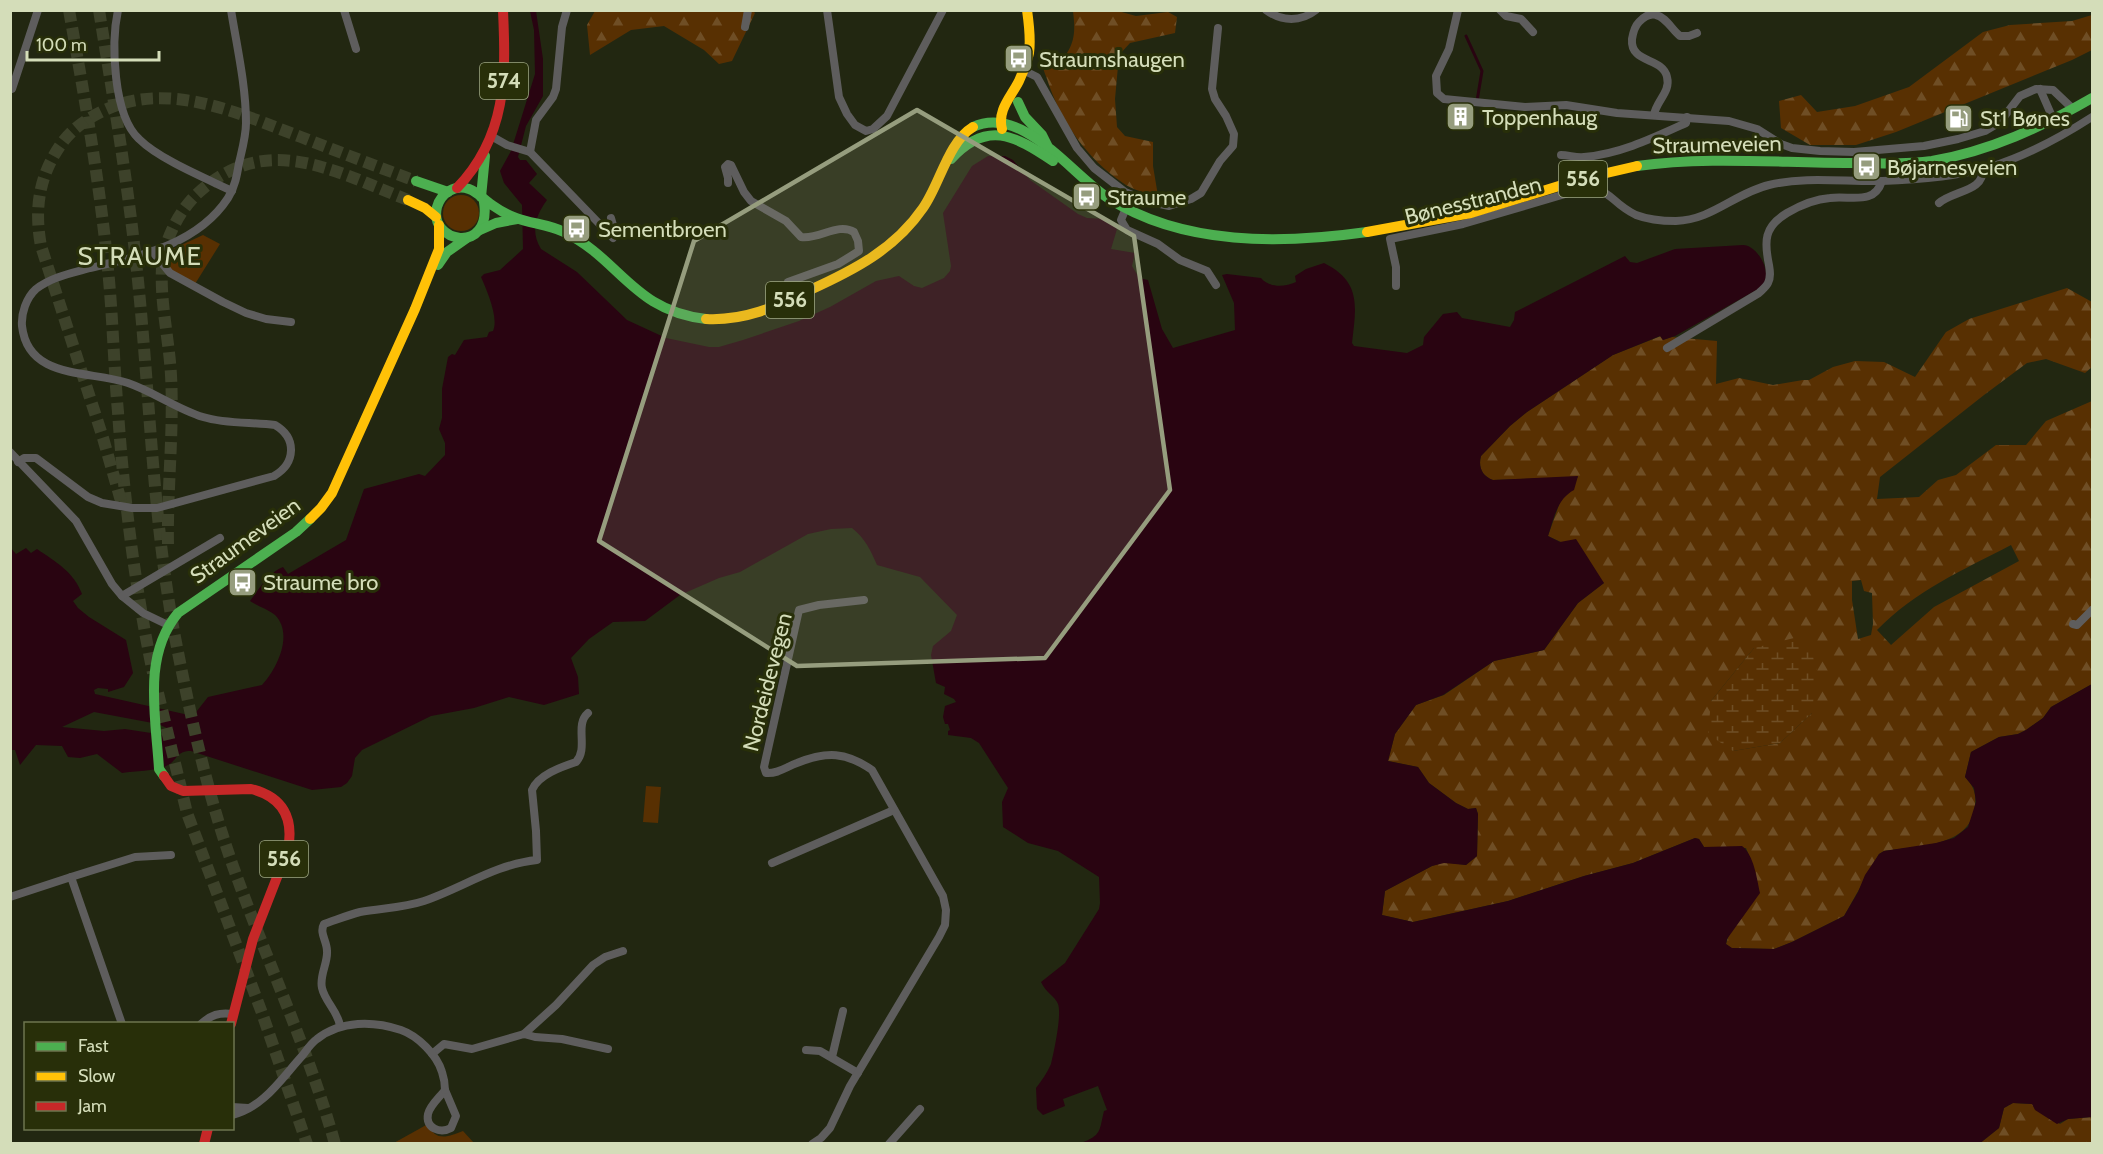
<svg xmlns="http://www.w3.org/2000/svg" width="2103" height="1154" font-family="Cabin,sans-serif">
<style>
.green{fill:#583002}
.forest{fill:url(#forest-firs);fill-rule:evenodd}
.wetland{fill:url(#wetland-marsh)}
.water{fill:#290411;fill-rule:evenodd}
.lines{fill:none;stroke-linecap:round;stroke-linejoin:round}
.stream{stroke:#290411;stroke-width:3}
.primary-tunnel{stroke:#3d422a;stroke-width:12;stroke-dasharray:12 6;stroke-linecap:butt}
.street{stroke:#5e5d5d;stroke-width:8}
.fast{stroke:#4caf50;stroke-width:10}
.slow{stroke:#ffc107;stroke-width:10}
.jam{stroke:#c62828;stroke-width:10}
.marked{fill:#969d7e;fill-opacity:0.2;stroke:#969d7e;stroke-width:4.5;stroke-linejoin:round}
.labels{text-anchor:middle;stroke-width:6;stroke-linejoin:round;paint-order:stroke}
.shield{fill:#282f09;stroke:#a0a984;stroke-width:1.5}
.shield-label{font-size:21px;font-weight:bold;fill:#d4ddb9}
.poi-label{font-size:22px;fill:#d4ddb9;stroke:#282f09;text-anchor:start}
.street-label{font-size:22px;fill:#d4ddb9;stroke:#282f09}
.quarter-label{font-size:26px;letter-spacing:1.5px;fill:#d4ddb9;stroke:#282f09}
</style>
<defs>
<pattern id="forest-firs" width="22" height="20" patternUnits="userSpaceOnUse" patternTransform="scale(1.5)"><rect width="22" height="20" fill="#583002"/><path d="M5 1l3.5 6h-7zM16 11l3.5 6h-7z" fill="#6f4e25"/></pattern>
<pattern id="wetland-marsh" width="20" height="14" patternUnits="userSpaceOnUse" patternTransform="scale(1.5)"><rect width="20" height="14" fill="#583002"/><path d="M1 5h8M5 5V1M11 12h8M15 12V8" fill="none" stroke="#6f4e25"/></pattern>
</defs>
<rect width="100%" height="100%" fill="#222711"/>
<g class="green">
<circle cx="461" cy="213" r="18"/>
<path d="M203 235 220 244 195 284 175 274 161 259 162 254Z"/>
<path d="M646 786 661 787 658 823 643 822Z"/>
<path d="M428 1124C435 1142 448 1137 463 1131L474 1143 392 1144Z"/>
</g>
<g class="forest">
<path d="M752 10 755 13 732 61 719 64 704 50 664 26 631 30 590 55 587 25 595 11Z"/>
<path d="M1073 11H1118L1136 16 1168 12 1177 17 1175 33 1130 43 1119 55 1115 99 1117 127 1125 136 1153 142V166L1158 196C1147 193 1132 190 1123 183 1087 159 1060 120 1047 79 1044 71 1041 64 1042 56H1065C1076 41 1075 28 1073 11Z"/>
<path d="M2092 15V50L2072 60 1896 132 1856 145H1810L1781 128 1779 101 1801 95 1817 112 1855 106 1909 87 1983 32 2010 25 2072 21Z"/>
<path d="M2067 288 2092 302V367L2085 373 2046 359 2027 363 1984 395 1880 477 1877 499 1919 497 1938 480 1956 475 1996 445H2026L2046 421 2092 401V684L2051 707 2043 718 2026 730 2018 734 1999 737 1971 752 1965 777C1975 788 1977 795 1974 811 1966 848 1914 846 1884 851L1879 854 1844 916 1792 942 1774 949 1731 948 1726 944 1752 863 1746 848 1704 847 1699 839 1695 838 1633 863 1584 876 1508 901 1413 922 1382 915 1385 891 1432 866 1444 862 1466 865 1477 856 1478 814 1476 808 1468 809 1456 803 1429 783 1418 767 1388 761 1395 734 1416 705 1444 695 1494 661 1544 650 1578 603 1604 583 1561 542 1548 536 1560 502 1578 477 1493 480C1482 476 1478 467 1481 456L1510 426 1527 412 1613 355 1661 336 1663 340 1672 337 1717 341 1716 384 1739 378 1773 385 1803 380H1809L1833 367 1855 361 1884 362 1915 377 1946 332 1969 319ZM2011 545 2019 561 1934 607 1891 645 1877 630C1915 591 1963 570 2011 545ZM1861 580 1864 591 1872 593 1873 624 1871 635 1858 639 1852 600V581ZM1754 648 1812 713 1780 743 1733 751 1711 701Z"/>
<path d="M2013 1103 2032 1104 2060 1124 2068 1119 2092 1117V1143L1979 1144 1999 1128 2004 1108Z"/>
</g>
<path class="wetland" d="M1794 638 1811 647 1817 672 1812 713 1780 743 1733 751 1708 734 1711 701 1754 648Z"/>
<path class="water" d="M530 11H536L543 59V96L526 126 518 157 520 160H526L537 174 529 183 547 200C536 215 530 231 541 249L577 272 627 320 666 338 709 347H719L743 340 799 321 830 307 876 281 899 276 914 286 922 288 944 278 950 271 951 266 943 213 972 166 988 156H1005L1013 160 1030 180 1078 214 1087 218 1105 219 1117 229 1111 249 1135 253 1132 266 1139 278 1148 280 1162 329 1173 348 1235 330 1234 303 1222 275 1227 274 1261 278C1269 288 1285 287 1296 282L1295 276 1306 269 1324 263C1362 282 1356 307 1352 343L1354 346 1407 353 1423 345 1424 337 1443 314 1457 312 1462 318 1510 327 1514 320 1515 312 1625 256 1630 262 1637 263 1675 249 1743 245C1756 245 1770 268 1765 281 1764 284 1760 287 1758 289L1675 336 1663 340 1660 336 1613 355 1527 412 1510 426 1481 456C1478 467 1482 476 1493 480L1578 476 1574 490C1557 499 1554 518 1548 536L1560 542 1576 539 1604 583 1578 603 1544 650 1494 661 1443 695 1416 705 1395 734 1388 761 1418 767 1429 783 1456 803 1468 809 1476 808 1478 814 1477 856 1466 865 1444 863 1432 866 1385 891 1382 915 1413 922 1508 901 1584 876 1633 863 1695 838 1699 839 1704 847 1742 846C1754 855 1757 879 1760 893L1727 939 1726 944 1732 948 1774 949 1792 942 1844 916 1858 892 1865 875 1879 854 1884 851 1936 843 1954 838 1968 827 1976 802 1974 788 1965 777 1971 752 1999 737 2018 734 2026 730 2043 718 2051 707 2092 684V1117L2068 1119 2057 1124 2035 1110 2032 1104 2013 1103 2004 1108 1999 1128 1979 1144 1081 1143C1102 1135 1099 1131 1104 1111L1107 1110 1098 1086 1063 1099 1065 1106 1043 1115 1037 1109 1036 1088C1042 1080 1047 1073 1051 1064 1054 1052 1062 1014 1058 1004 1055 996 1046 993 1041 982L1065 963 1099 909 1100 903 1099 877 1058 851 1028 843 1003 827 1002 802 1008 788 979 743 971 738 948 735V731L950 730 948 724H945L943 717 945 706 956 702 954 699 944 694 945 687 936 683 931 655 933 646 951 631 957 615 920 577 877 565C871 551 865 538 852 528L831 529 808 534 740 572 719 578 680 595 645 621 613 622 589 639 571 658 578 677 579 694 544 705 509 697 474 708 431 716 362 750 355 758 352 776 347 783 341 787 312 790 191 751C175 751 178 761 166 766 154 771 135 771 122 773L97 754 80 758 68 757 62 746 36 745 20 765 15 750H10V547L16 554 26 548 31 553 37 549C56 562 74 572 82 594L73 601 78 608 89 617 126 640 133 673 124 687 108 692V689L98 688 94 690 95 694 193 716 208 697 262 685C277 669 294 634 275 615 268 609 257 606 250 601 259 589 269 572 283 567L288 574 346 540 364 489 419 474 425 476 445 455V443L439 429 442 418V389L448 357 452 354 455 355 464 340 487 337 489 332 493 331C499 318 487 291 481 277L484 274 500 270 523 249 522 205 504 183 500 171 511 151 535 74 534 30ZM94 712 158 724 167 728 169 731 165 735 152 736 151 733 125 729 104 731 62 727Z"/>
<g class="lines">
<path class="stream" d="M1466 36 1482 71 1477 101"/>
<g class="primary-tunnel">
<path d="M69 10C85 100 101 189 109 280 113 324 114 368 118 412 124 499 135 587 153 673"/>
<path d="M99 10C113 97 128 183 137 271 150 393 152 516 175 637 191 719 209 802 238 880 270 968 310 1054 335 1144"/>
<path d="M121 501 103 438 41 246C34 208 39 175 62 143 73 128 88 118 105 110 169 80 240 114 301 137 339 152 378 167 416 181"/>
<path d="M168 544C167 488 174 432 171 375 169 339 160 303 162 267 164 241 178 212 197 194 266 130 334 171 408 200"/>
<path d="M158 693 187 813 262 1013 307 1144"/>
</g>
<g class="street">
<path d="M118 10C111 43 113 115 139 139 159 159 205 178 232 191"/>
<path d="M344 10 356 49"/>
<path d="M827 10 839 97 847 114 855 125 866 131 873 129 887 116 943 10"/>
<path d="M1266 10C1282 22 1301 22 1316 10"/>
<path d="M1458 10 1449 49 1436 76 1437 93 1444 99 1525 107 1566 105 1617 113 1729 121 1757 129 1781 144 1792 148 1820 151 1854 152 1924 146 1958 139 1985 131 2000 122 2020 96 2036 89 2053 90 2073 109"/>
<path d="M1500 10 1506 16 1521 19 1533 32"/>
<path d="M745 27 748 10"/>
<path d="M1023 70 1037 77 1077 148 1094 168 1125 192 1147 201 1169 206 1191 199 1201 193 1220 161 1233 146 1234 134 1226 116 1215 99 1212 89 1218 28"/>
<path d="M12 89 38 10"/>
<path d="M2040 89 2054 121"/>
<path d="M1654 115C1656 101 1671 92 1667 77 1663 57 1630 64 1632 39 1633 33 1635 26 1639 22 1644 17 1649 13 1656 15 1666 17 1672 30 1680 36H1689L1697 33"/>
<path d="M491 136 507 145 530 152 613 238 615 232 611 218"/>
<path d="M530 152 536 120 553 97 556 89 562 27 567 10"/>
<path d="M1561 155C1569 155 1576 158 1584 157 1620 154 1653 138 1686 123L1687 117"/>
<path d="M728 183V178L725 167 728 164 731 165 744 192 751 201 786 221 801 237C819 240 838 222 854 232L858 241 859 251 838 264 788 282 796 297"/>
<path d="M1939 203C1952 191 1986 191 1982 169"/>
<path d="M1126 208 1121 220 1127 230 1158 244 1180 260 1207 271 1216 285"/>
<path d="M152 251 170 273 223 302 246 313 266 319 291 322"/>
<path d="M1396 286V267L1390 239 1463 224 1572 192C1613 183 1605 200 1636 215 1649 220 1663 221 1676 221 1712 220 1735 193 1769 185 1805 176 1845 182 1882 181 1919 180 1955 177 1990 167 2026 156 2061 137 2092 117"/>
<path d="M1667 348 1759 293C1762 290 1766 287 1768 283 1771 277 1770 271 1769 265 1764 241 1764 227 1787 213 1799 206 1816 199 1830 198 1850 195 1874 206 1882 181"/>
<path d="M10 452 76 521 112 584 122 596 143 613 168 625"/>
<path d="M18 462 24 458H36L88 497 102 503 132 508H157L274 476C296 463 297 438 275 425 250 422 226 424 203 417 177 409 154 392 128 383 89 370 28 380 22 326 21 314 26 298 36 289 51 277 72 273 90 268 141 256 198 244 228 198 235 187 237 175 239 163 242 150 246 136 246 123 246 86 237 47 231 10"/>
<path d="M122 596 220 538"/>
<path d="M2073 624 2077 625 2092 610"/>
<path d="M772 863 894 810"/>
<path d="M71 877 135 857 171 855"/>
<path d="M10 897 71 877 122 1024"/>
<path d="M201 1024C211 1015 219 1012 233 1014"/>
<path d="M340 1026C338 1011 325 1002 322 988 319 976 328 963 327 951 327 941 319 933 324 924 336 920 348 915 360 912 381 908 403 908 424 901 462 888 496 864 537 860L536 831 532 790C538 775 561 767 576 762 589 748 574 725 588 713"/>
<path d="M524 1034 556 1005 593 965 605 957 623 951"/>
<path d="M806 1050 820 1051 858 1073"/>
<path d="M432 1054 444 1044 472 1049 524 1034 535 1037 562 1039 608 1049"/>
<path d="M832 1057 843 1011"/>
<path d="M445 1090 456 1116 451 1128C440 1134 425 1128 428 1114 430 1105 440 1097 445 1090Z"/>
<path d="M232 1107 248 1108"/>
<path d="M232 1115C264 1107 281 1079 302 1056 306 1051 311 1043 317 1039 341 1020 374 1021 401 1030 418 1036 437 1055 442 1072 444 1078 445 1084 445 1090"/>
<path d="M812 1144 821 1138 830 1128 850 1086 939 937 945 925 946 910 943 896 872 770C846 752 827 751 797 763 786 767 778 774 766 773L764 767 799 610 819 605 864 600"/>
<path d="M889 1144 920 1109"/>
</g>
<g class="fast">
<path d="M1018 102 1025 117 1042 135 1047 145"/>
<path d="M973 127C1022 104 1071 174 1108 198 1183 246 1282 244 1367 232"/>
<path d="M951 159C987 120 1014 135 1053 161"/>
<path d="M1637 166C1708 156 1779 163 1850 163 1877 163 1905 165 1932 161 1990 151 2042 127 2092 98"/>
<path d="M416 181 448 192"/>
<path d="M481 197 485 156"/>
<path d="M484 202C492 255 428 243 437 207 441 193 455 184 469 189 478 192 484 200 492 205 499 210 508 215 516 218 532 224 548 224 564 232 620 259 633 311 706 319"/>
<path d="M480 230 496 223 517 219"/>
<path d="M438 265 447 252 467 238"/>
<path d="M164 776 159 769C156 717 142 656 178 613L296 532 310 519"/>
</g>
<g class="slow">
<path d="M1002 129C997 110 1011 97 1019 81 1023 72 1027 63 1029 53 1031 39 1029 24 1027 10"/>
<path d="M408 200 425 208 436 217"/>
<path d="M1367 232 1471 213 1585 178 1637 166"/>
<path d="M706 319C744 321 776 307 810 290 854 270 895 249 923 208 940 184 948 142 973 127"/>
<path d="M310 519 321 508 332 493 415 309 439 249V225"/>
</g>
<g class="jam">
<path d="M457 188C507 136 506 77 503 10"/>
<path d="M164 776 171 786 183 791 251 789C283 797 294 818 288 849L253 939 231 1024"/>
<path d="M204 1144 208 1128"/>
</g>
</g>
<path class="marked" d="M917 110 1134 236 1170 490 1045 658 797 666 599 541 694 241Z"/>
<defs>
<symbol id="bus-square" viewBox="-11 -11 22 22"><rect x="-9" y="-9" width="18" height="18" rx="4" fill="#969d7e" stroke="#282f09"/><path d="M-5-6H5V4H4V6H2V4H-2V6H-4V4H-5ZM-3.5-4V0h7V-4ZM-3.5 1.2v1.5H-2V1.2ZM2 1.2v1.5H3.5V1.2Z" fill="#fff"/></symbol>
<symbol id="building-square" viewBox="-11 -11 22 22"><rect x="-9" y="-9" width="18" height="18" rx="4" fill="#969d7e" stroke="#282f09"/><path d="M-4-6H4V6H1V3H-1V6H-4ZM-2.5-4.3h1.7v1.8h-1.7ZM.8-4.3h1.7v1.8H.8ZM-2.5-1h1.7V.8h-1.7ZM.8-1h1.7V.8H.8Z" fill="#fff"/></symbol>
<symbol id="fuel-square" viewBox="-11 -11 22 22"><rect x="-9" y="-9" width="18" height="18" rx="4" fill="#969d7e" stroke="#282f09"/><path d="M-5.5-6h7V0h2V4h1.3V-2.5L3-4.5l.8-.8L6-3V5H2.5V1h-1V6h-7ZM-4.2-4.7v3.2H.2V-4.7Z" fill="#fff"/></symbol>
</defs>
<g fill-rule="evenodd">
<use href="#bus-square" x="1002" y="42" width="33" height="33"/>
<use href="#building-square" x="1444" y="100" width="33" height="33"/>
<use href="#fuel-square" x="1942" y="102" width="33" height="33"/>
<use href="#bus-square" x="1850" y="150" width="33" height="33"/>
<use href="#bus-square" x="1070" y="180" width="33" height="33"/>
<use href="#bus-square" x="560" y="212" width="33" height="33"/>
<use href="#bus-square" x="226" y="566" width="33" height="33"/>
</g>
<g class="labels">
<g class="shield">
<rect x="480" y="63" width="48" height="36" rx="4.5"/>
<rect x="1559" y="161" width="48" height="36" rx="4.5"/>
<rect x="766" y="282" width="48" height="36" rx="4.5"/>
<rect x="260" y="841" width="48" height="36" rx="4.5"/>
</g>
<g class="shield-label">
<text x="504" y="88">574</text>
<text x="1583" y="186">556</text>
<text x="790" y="307">556</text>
<text x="284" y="866">556</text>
</g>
<g class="poi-label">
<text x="1039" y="67">Straumshaugen</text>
<text x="1482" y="125">Toppenhaug</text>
<text x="1980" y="126">St1 Bønes</text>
<text x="1887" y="175">Bøjarnesveien</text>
<text x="1107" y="205">Straume</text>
<text x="598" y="237">Sementbroen</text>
<text x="263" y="590">Straume bro</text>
</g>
<g class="street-label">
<text transform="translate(1717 144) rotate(-1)" y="8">Straumeveien</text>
<text transform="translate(1473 200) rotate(-14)" y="8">Bønesstranden</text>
<text transform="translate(245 540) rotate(-36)" y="8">Straumeveien</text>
<text transform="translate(767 682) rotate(-76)" y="8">Nordeidevegen</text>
</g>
<g class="quarter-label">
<text x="140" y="265">STRAUME</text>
</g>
</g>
<rect width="2103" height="1154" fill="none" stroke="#d4ddb9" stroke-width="24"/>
<rect x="24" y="1022" width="210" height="108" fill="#282f09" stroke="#6d754f" stroke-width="1.5"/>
<rect x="36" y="1042" width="30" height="9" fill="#4caf50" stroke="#6d754f" stroke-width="1.5"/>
<text x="78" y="1052" font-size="18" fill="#d4ddb9">Fast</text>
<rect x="36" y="1072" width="30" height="9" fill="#ffc107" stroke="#6d754f" stroke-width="1.5"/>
<text x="78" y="1082" font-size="18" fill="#d4ddb9">Slow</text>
<rect x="36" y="1102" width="30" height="9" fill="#c62828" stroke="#6d754f" stroke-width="1.5"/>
<text x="78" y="1112" font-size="18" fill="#d4ddb9">Jam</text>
<path d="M27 51v9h132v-9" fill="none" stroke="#d4ddb9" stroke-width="3"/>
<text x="36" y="51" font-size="18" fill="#d4ddb9" stroke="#282f09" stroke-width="4.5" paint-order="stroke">100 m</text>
</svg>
